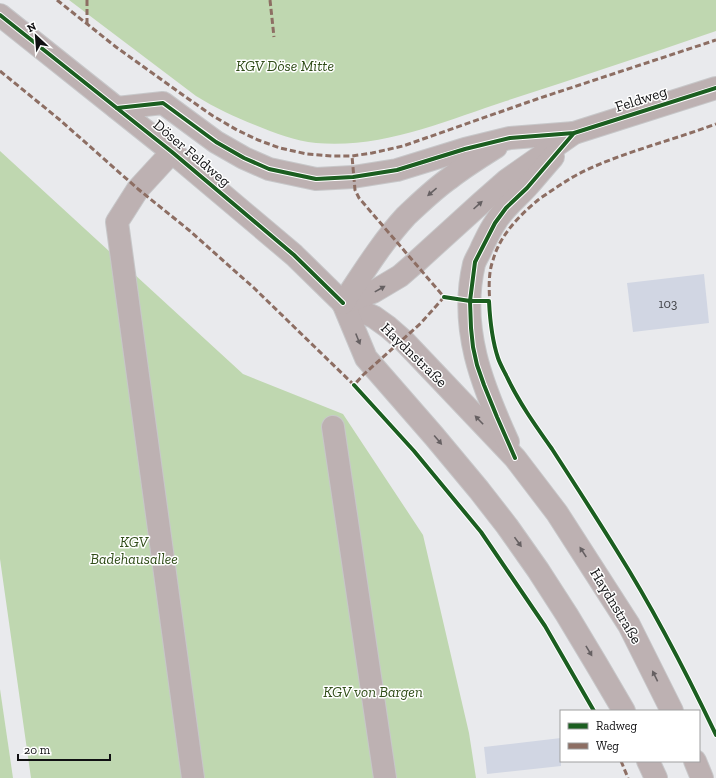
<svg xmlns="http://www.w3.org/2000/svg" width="716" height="778" font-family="'Zilla Slab',serif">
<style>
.green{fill:#bfd7b0}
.building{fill:#d1d6e3}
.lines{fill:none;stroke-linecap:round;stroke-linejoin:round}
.minor-casing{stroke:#c7c7c9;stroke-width:24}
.minor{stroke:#bdb1b2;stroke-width:22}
.quiet{stroke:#8d6e63;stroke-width:3;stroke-dasharray:6 3;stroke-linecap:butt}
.cycleway-casing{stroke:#fff;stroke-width:6}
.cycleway{stroke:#1b5e20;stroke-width:4}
.oneway{fill:#666062}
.labels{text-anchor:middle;stroke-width:3;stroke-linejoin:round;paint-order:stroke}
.number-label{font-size:13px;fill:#414247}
.park-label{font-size:15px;font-style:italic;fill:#2f4c17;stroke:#fff}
.street-label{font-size:15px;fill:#101012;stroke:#fff}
</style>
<rect width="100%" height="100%" fill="#e9eaed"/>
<g class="green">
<path d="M69 0H716V31C646 55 577 78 506 101 445 121 382 149 316 143 295 141 275 133 255 125 235 117 215 108 196 96Z"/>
<path d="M0 151 243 374 343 414 423 535 469 733 476 778H31L0 559Z"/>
<path d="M0 689 13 778H0Z"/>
</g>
<g class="building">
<path d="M704 274 709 323 633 332 627 283Z"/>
<path d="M561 738V766L487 774 484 747Z"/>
</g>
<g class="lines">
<defs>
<g id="minor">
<path d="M0 15 172 152 294 255 343 303 374 317 388 327 403 340 515 458 557 513 629 625 672 711"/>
<path d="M117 108 163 103 216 142 244 158 269 169 316 179 353 177 397 170 465 149 510 138 574 133"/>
<path d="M172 152 138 189 117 222 193 778"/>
<path d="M343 303 366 358 434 436 479 490 507 526 538 570 567 615 597 665 624 711"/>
<path d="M343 303 373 292 400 276 415 263 481 203 507 180 574 133 716 88"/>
<path d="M343 303C363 273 382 242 406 216 420 203 434 189 450 178 464 167 480 157 496 147"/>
<path d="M333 427 385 778"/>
<path d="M508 442C482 385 459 328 474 264 476 258 480 253 482 247 486 239 490 230 495 223 503 209 516 199 527 187 536 177 544 167 553 157"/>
<path d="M648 761 656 778"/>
<path d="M695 761 702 778"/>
</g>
</defs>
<use href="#minor" class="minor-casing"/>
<use href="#minor" class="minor"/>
<g class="quiet">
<path d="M57 0 116 47 190 100 213 116 237 130 258 140 280 148 307 154 332 156H352L372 153 403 146 537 99 716 40"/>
<path d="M87 0V24"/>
<path d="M270 0 274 37"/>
<path d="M0 71 60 120 138 189 190 231 254 288 354 385 363 375 421 323 444 297 359 198 355 190 352 156"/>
<path d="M490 305C489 290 488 274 493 260 500 235 519 216 538 200 549 192 560 185 571 178 596 164 623 155 650 146 672 139 694 132 716 124"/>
<path d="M621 761 628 778"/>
</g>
<defs>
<g id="cycleway">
<path d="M0 15 172 152 294 255 343 303"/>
<path d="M117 108 163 103 216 142 244 158 269 169 316 179 353 177 397 170 465 149 510 138 574 133 716 88"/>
<path d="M444 297 470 301H489C490 321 492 340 498 358 500 364 503 369 506 375 518 401 535 425 552 449 574 483 596 517 617 551 654 610 686 672 716 735"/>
<path d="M354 385 414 451 481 532 545 626 594 711"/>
<path d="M515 458 497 417 484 385 477 365 473 347 471 328 470 301 475 262 495 223 506 208 527 188 574 133"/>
</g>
</defs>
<use href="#cycleway" class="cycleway-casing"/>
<use href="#cycleway" class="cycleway"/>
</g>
<defs><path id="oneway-solid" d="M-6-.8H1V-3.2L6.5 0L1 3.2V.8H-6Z"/></defs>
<g class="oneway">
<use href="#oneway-solid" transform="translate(432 192) rotate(140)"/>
<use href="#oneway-solid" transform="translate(478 205) rotate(-42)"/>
<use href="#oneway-solid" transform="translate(380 289) rotate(-29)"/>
<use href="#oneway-solid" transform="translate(358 339) rotate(68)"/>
<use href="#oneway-solid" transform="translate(479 420) rotate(-134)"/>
<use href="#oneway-solid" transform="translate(438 440) rotate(50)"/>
<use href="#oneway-solid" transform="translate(518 542) rotate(54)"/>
<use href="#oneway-solid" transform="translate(583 552) rotate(-123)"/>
<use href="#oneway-solid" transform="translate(589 651) rotate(59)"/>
<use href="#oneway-solid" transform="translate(655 676) rotate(-116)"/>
</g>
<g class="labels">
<g class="number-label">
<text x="668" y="308">103</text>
</g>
<g class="park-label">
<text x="285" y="71">KGV Döse Mitte</text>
<text x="134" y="547">KGV<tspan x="134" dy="17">Badehausallee</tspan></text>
<text x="373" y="697">KGV von Bargen</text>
</g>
<g class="street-label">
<text transform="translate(641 99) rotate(-18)" y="5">Feldweg</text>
<text transform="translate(192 153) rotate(40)" y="5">Döser Feldweg</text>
<text transform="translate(414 355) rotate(44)" y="5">Haydnstraße</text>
<text transform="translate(616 606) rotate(59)" y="5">Haydnstraße</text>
</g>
</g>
<rect x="560" y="710" width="140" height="52" fill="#ffffff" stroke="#9f9fa0"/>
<rect x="568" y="723" width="20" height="6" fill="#1b5e20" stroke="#9f9fa0"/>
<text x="596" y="730" font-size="12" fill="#101012">Radweg</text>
<rect x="568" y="743" width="20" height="6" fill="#8d6e63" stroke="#9f9fa0"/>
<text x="596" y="750" font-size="12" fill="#101012">Weg</text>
<g transform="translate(36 36) rotate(334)" stroke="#ffffff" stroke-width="3" paint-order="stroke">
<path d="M0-3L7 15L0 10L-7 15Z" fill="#101012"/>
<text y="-6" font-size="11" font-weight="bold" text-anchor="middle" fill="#101012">N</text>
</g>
<path d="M18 754v6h92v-6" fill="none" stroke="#101012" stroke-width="2"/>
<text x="24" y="754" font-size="12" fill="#101012" stroke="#ffffff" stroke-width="3" paint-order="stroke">20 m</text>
</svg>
